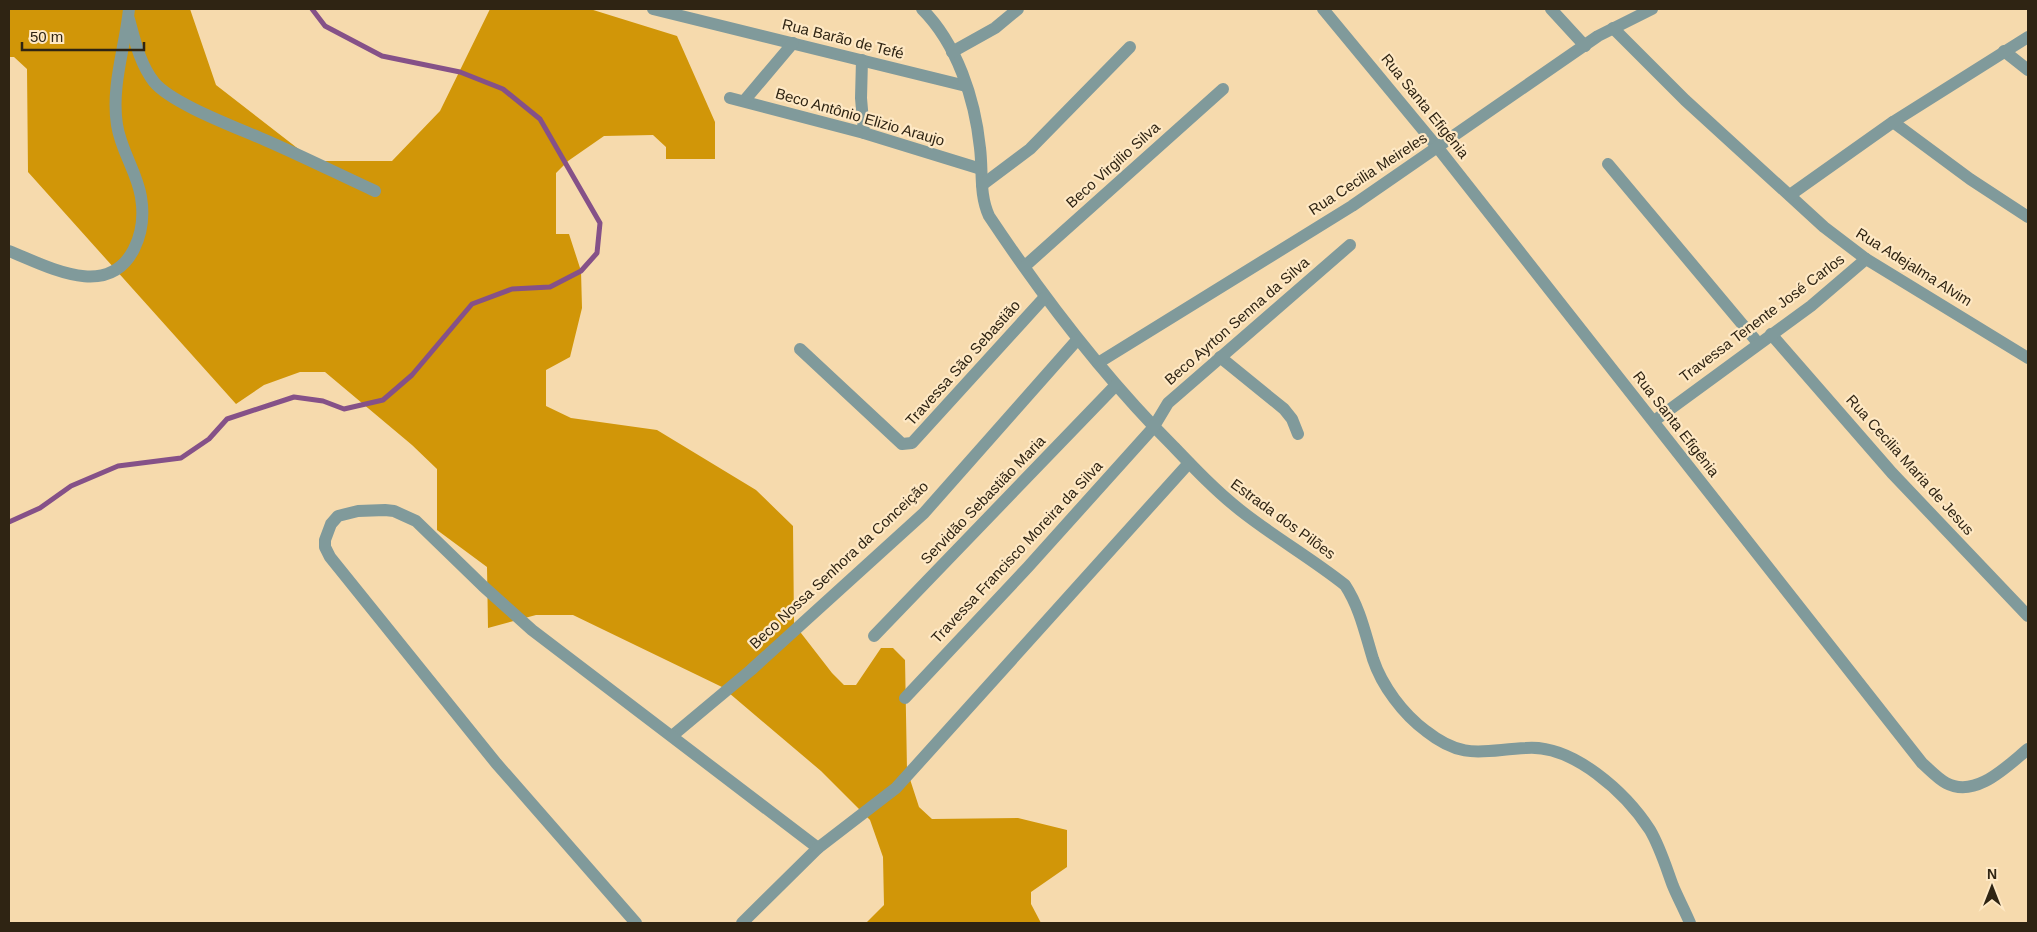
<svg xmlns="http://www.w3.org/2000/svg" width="2037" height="932" font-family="Helvetica,sans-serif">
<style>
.forest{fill:#d19608}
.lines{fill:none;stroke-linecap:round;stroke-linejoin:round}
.stream{stroke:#855188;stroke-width:5}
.minor{stroke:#809a9b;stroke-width:12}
.labels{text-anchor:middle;stroke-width:4.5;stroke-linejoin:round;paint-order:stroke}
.street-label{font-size:15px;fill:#2f2413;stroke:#fee8c4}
</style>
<rect width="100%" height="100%" fill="#f6daad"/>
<path class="forest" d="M9 9H190L216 85 314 161H392L440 111 490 9H590L677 36 715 122V159H666V147L653 135 604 136 568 161 556 173V234H569L581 271 582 308 570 357 546 370V406L571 418 657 430 756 490 793 526 794 624 832 673 844 685H856L881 648H893L905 660 907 770 919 807 932 819 1018 818 1067 830V867L1031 892V904L1041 923H866L884 905 883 857 870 820 821 771 722 687 573 615H536L488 628 487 567 437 530V469L412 445 325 372H300L264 385 236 404 28 172 27 69 14 57H9Z"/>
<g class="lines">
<path class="stream" d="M9 522 40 508 71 486 118 466 181 458 209 439 227 419 294 397 323 401 344 409 383 400 412 375 472 304 512 289 550 287 581 271 597 253 600 223 540 119 503 89 460 72 382 56 325 26 312 9"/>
<g class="minor">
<path d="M653 9 966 86"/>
<path d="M922 9C957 44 975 99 980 148 983 172 979 194 989 216 1045 300 1103 376 1174 447 1195 469 1216 491 1240 510 1274 537 1311 558 1345 585 1360 608 1365 633 1373 659 1382 686 1403 714 1426 731 1464 761 1483 750 1526 748 1573 744 1626 793 1650 830 1660 847 1666 867 1673 886 1678 898 1685 911 1690 923"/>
<path d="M1323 9 1438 148 1922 763C1930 770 1937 778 1946 783 1976 799 2007 766 2028 749"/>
<path d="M1551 9 1585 46"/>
<path d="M129 19C135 41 140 64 154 82 172 104 238 128 265 140 302 156 338 174 375 191"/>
<path d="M1613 28 1685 100 1824 227 1866 259 2028 358"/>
<path d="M2004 51 2028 70"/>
<path d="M952 52 995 28 1018 9"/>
<path d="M862 60 861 98 864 133"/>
<path d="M730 98 864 133 981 169"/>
<path d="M744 101 793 43"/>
<path d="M1893 122 1970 179 2028 217"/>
<path d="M1608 164 1758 343"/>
<path d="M982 185 1030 149 1130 47"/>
<path d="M1790 195 1893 122 2028 37"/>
<path d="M9 251C47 266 108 301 134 249 142 233 144 215 141 197 137 172 121 151 117 125 111 86 125 48 129 9"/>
<path d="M1025 266 1223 89"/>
<path d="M1771 334 1892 473 2028 616"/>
<path d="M800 349 902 444 912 443 1044 298"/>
<path d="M1220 357 1284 409 1292 419 1298 434"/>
<path d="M1098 363 1352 206 1598 36 1652 9"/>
<path d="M1654 421 1811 306 1866 259"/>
<path d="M874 636 1116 385"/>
<path d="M905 698 1028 567 1153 428 1168 403 1350 245"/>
<path d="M672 736 751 670 924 513 1077 340"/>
<path d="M636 923 496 763 330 557 325 547V540L331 524 338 516 358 511 385 510 394 511 416 521 483 586 532 630 818 848"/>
<path d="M742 923 818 848 896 788 1189 463"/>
</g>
</g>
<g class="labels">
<g class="street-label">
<text transform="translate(843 39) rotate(14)" y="5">Rua Barão de Tefé</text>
<text transform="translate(1425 106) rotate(51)" y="5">Rua Santa Efigênia</text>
<text transform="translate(860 117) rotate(16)" y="5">Beco Antônio Elizio Araujo</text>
<text transform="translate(1113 165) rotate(-42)" y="5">Beco Virgilio Silva</text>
<text transform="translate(1368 174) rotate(-33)" y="5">Rua Cecilia Meireles</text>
<text transform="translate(1914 267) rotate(32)" y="5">Rua Adejalma Alvim</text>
<text transform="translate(1762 318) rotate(-37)" y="5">Travessa Tenente José Carlos</text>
<text transform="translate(1237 321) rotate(-41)" y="5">Beco Ayrton Senna da Silva</text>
<text transform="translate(963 363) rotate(-48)" y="5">Travessa São Sebastião</text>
<text transform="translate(1676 424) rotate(52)" y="5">Rua Santa Efigênia</text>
<text transform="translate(1910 465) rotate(48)" y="5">Rua Cecilia Maria de Jesus</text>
<text transform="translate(983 500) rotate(-46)" y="5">Servidão Sebastião Maria</text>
<text transform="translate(1283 519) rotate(36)" y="5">Estrada dos Pilões</text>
<text transform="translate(1017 552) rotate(-47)" y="5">Travessa Francisco Moreira da Silva</text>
<text transform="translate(839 565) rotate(-43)" y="5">Beco Nossa Senhora da Conceição</text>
</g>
</g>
<rect width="2037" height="932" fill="none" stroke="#2f2413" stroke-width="20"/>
<g transform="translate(1992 887)" stroke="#fee8c4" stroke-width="4" paint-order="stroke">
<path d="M0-4L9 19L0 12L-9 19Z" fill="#2f2413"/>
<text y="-8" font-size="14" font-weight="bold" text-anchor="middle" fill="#2f2413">N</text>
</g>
<path d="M22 42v8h122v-8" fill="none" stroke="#2f2413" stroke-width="2.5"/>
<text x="30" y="42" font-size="15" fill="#2f2413" stroke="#fee8c4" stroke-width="4" paint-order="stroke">50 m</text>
</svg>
